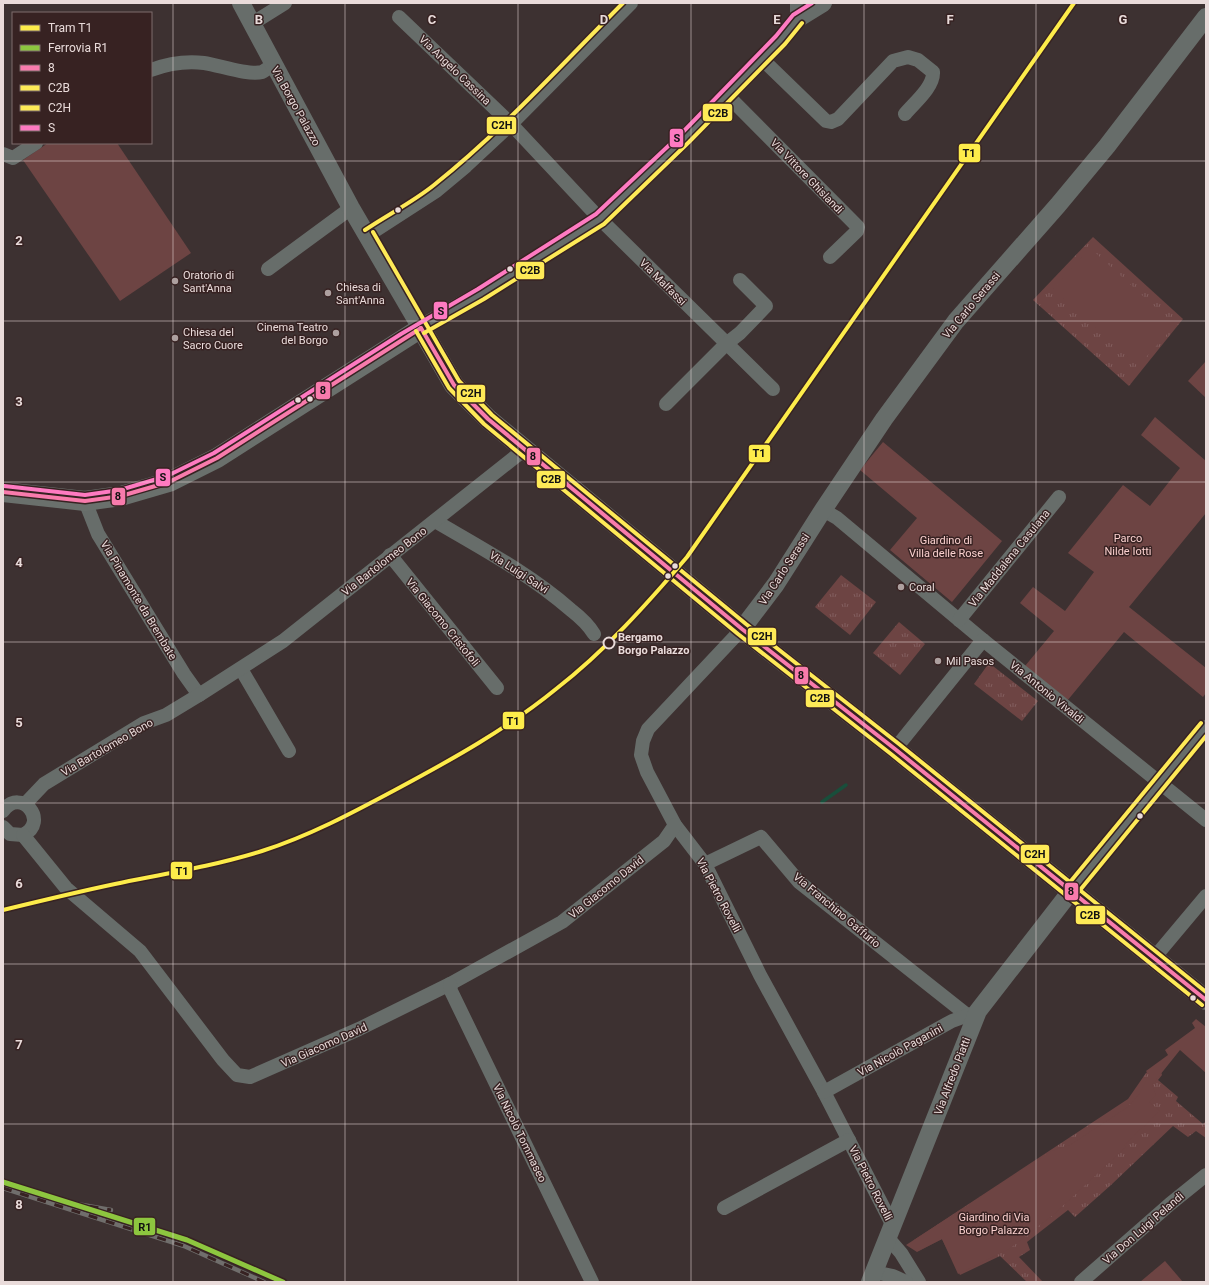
<svg xmlns="http://www.w3.org/2000/svg" width="1209" height="1285" font-family="Roboto,sans-serif">
<style>
.grass{fill:url(#grass-tufts)}
.garden{fill:#6d4443}
.lines{fill:none;stroke-linecap:round;stroke-linejoin:round}
.stream{stroke:#194e3b;stroke-width:3.5}
.minor{stroke:#676d6a;stroke-width:14}
.tertiary{stroke:#676d6a;stroke-width:18}
.secondary{stroke:#6a706c;stroke-width:20}
.rail-casing{stroke:#706e6c;stroke-width:4.5}
.rail{stroke:#372222;stroke-width:3;stroke-dasharray:9;stroke-linecap:butt}
.bus-1-casing{stroke:#372222;stroke-width:7}
.bus-2-casing{stroke:#372222;stroke-width:7}
.bus-3-casing{stroke:#372222;stroke-width:7}
.bus-4-casing{stroke:#372222;stroke-width:7}
.bus-1{stroke:#f87bac;stroke-width:4}
.bus-2{stroke:#feea57;stroke-width:4}
.bus-3{stroke:#feea57;stroke-width:4}
.bus-4{stroke:#fe7ac1;stroke-width:4}
.rail-1-casing{stroke:#372222;stroke-width:8}
.rail-1{stroke:#8dc63f;stroke-width:5}
.tram-1-casing{stroke:#372222;stroke-width:7}
.tram-1{stroke:#fdec4a;stroke-width:4}
.grid{fill:none;stroke:#e9dbda;stroke-width:1;stroke-opacity:0.55}
.bus-dot{fill:#e9dbda;stroke:#372222;stroke-width:1.5}
.poi-dot{fill:#ada09f;stroke:#372222;stroke-width:1.5}
.stop-dot{fill:#372222;stroke:#e9dbda;stroke-width:2}
.labels{text-anchor:middle;stroke-width:3;stroke-linejoin:round;paint-order:stroke}
.street-label{font-size:11px;fill:#e9dbda;stroke:#372222}
.poi-label{font-size:11px;fill:#e9dbda;stroke:#372222;text-anchor:start}
.park-label{font-size:11px;fill:#fad0ce;stroke:#372222}
.stop-label{font-size:11px;font-weight:bold;fill:#e9dbda;stroke:#372222;text-anchor:start}
.grid-label{font-size:13px;text-anchor:middle;font-weight:bold;fill:#e9dbda;stroke:#372222;stroke-width:3;stroke-linejoin:round;paint-order:stroke}
.line-badge{stroke:#372222;stroke-width:1.5}
.pale-badge-label{font-size:11px;text-anchor:middle;font-weight:bold;fill:#111}
</style>
<defs>
<pattern id="grass-tufts" width="24" height="20" patternUnits="userSpaceOnUse"><rect width="24" height="20" fill="#6d4443"/><path d="M3 7l-1-3M5 7V3M7 7l1-3M15 17l-1-3M17 17v-4M19 17l1-3" fill="none" stroke="#825e5e"/></pattern>
</defs>
<rect width="100%" height="100%" fill="#3d3131"/>
<g class="grass">
<path d="M1093 237 1183 319 1129 386 1033 300Z"/>
<path d="M841 575 876 602 850 635 815 607Z"/>
<path d="M899 622 925 644 900 675 873 653Z"/>
<path d="M989 663 1038 701 1022 721 974 684Z"/>
<path d="M1158 1063 1162 1075 1158 1080 1178 1097 1176 1101 1203 1124 1206 1121V1138L1196 1131 1188 1137 1173 1126 1111 1185 1075 1217 1068 1210 1027 1242 1030 1250 1019 1257 1043 1282H1027L1000 1256 960 1275 942 1239 918 1251 914 1240 1128 1099 1146 1073Z"/>
</g>
<g class="garden">
<path d="M48 143H117L191 253 120 301 23 160Z"/>
<path d="M1090 248 1175 325 1138 366 1053 289Z"/>
<path d="M1206 361V398L1188 381Z"/>
<path d="M1155 417 1206 461V513L1129 607 1206 668V693L1203 697 1124 632 1067 701 1025 666 1054 631 1020 603 1033 587 1065 611 1094 572 1068 553 1123 485 1150 506 1180 468 1141 435Z"/>
<path d="M883 442 1002 541 952 602 890 550 917 518 860 470Z"/>
<path d="M1196 1019 1206 1027V1073L1180 1050 1152 1085 1156 1095 1149 1102 1160 1111 1124 1145 1126 1147 1053 1215 1009 1249 958 1274 942 1239 917 1252 906 1245 1051 1151 1070 1145 1128 1107 1140 1093 1149 1075 1146 1071 1168 1055 1165 1050 1195 1028 1192 1023Z"/>
<path d="M1165 1261 1183 1282H1140Z"/>
</g>
<g class="lines">
<path class="stream" d="M822 802 846 785"/>
<g class="minor">
<path d="M797 3V19"/>
<path d="M399 17 511 124 600 219 773 389"/>
<path d="M253 23 285 3"/>
<path d="M762 59 826 121 831 122 838 119 893 61 908 57 918 60 933 72C934 87 914 103 905 114"/>
<path d="M151 70C167 64 187 61 204 63 219 65 249 76 262 72 266 70 270 67 273 65"/>
<path d="M727 95 858 227 857 231 830 257"/>
<path d="M3 154 13 158 36 143"/>
<path d="M368 235 436 191 466 166 511 124 631 3"/>
<path d="M268 269 351 208"/>
<path d="M666 404 726 344 740 333 766 306 740 280"/>
<path d="M85 501 98 534 184 674 199 695"/>
<path d="M823 510 837 518 983 640 1206 820"/>
<path d="M435 521C481 548 530 574 571 610 580 617 588 624 594 634"/>
<path d="M390 555 497 688"/>
<path d="M959 620 1059 497"/>
<path d="M742 629 648 729 643 741 641 755 647 772 675 825 705 864 760 975 824 1092 893 1226"/>
<path d="M241 669 289 751"/>
<path d="M895 749 983 640"/>
<path d="M25 804 44 784 144 723 166 715 199 695 283 641 525 449"/>
<path d="M3 811C21 786 50 822 23 835L10 834 3 827"/>
<path d="M23 835 66 888 140 951 223 1060 237 1075 250 1077 359 1029 450 984 562 922 664 841 675 825"/>
<path d="M705 864 761 837 799 882 967 1015"/>
<path d="M1071 891 1206 727"/>
<path d="M1154 958 1206 896"/>
<path d="M450 984 451 991 592 1282"/>
<path d="M824 1092 952 1021 974 1013"/>
<path d="M724 1208 849 1140"/>
<path d="M888 1238 901 1253 919 1282"/>
<path d="M874 1272 893 1276 906 1282"/>
<path d="M1081 1282 1170 1204 1206 1175"/>
</g>
<g class="tertiary">
<path d="M241 3 351 208 421 328 481 294 600 219 685 138 781 40 797 19 823 3"/>
<path d="M742 629 776 584 823 510 884 419 956 321 1058 205 1107 146 1206 17"/>
<path d="M870 1282 978 1011 1071 891"/>
</g>
<path class="secondary" d="M3 492 85 501 121 496 169 482 217 458 421 328 454 385 488 419 742 629 895 749 1206 1000"/>
<defs>
<g id="rail">
<path d="M3 1188 184 1246 264 1282"/>
<path d="M54 1200 111 1210"/>
</g>
</defs>
<use href="#rail" class="rail-casing"/>
<use href="#rail" class="rail"/>
<defs>
<g id="bus-1">
<path d="M421 328 454 385 488 419 742 629 895 749 1206 1000"/>
<path d="M3 492 85 501 121 496 169 482 217 458 421 328"/>
</g>
<g id="bus-2">
<path d="M416 331 449 388 484 424 738 634 891 754 1202 1005"/>
<path d="M424 333 484 299 604 224 689 142 785 44 802 23"/>
<path d="M1076 895 1206 736"/>
</g>
<g id="bus-3">
<path d="M365 230C387 215 413 202 434 185 502 131 561 65 623 3"/>
<path d="M373 232 459 381 492 415 746 624 899 744 1206 992"/>
<path d="M1066 887 1201 723"/>
</g>
<path id="bus-4" d="M4 486 85 495 120 490 167 476 214 453 401 334 478 289 596 214 681 134 776 36 793 15 812 3"/>
</defs>
<use href="#bus-1" class="bus-1-casing"/>
<use href="#bus-2" class="bus-2-casing"/>
<use href="#bus-3" class="bus-3-casing"/>
<use href="#bus-4" class="bus-4-casing"/>
<use href="#bus-1" class="bus-1"/>
<use href="#bus-2" class="bus-2"/>
<use href="#bus-3" class="bus-3"/>
<use href="#bus-4" class="bus-4"/>
<defs>
<path id="rail-1" d="M3 1182 187 1240 283 1282"/>
</defs>
<use href="#rail-1" class="rail-1-casing"/>
<use href="#rail-1" class="rail-1"/>
<defs>
<path id="tram-1" d="M3 910C40 901 77 892 115 884 164 874 214 866 262 851 309 836 352 813 395 790 451 760 507 729 556 689 605 651 647 604 687 557L1074 3"/>
</defs>
<use href="#tram-1" class="tram-1-casing"/>
<use href="#tram-1" class="tram-1"/>
</g>
<path class="grid" d="M173 3V1282M345 3V1282M518 3V1282M691 3V1282M864 3V1282M1036 3V1282M3 161H1206M3 321H1206M3 482H1206M3 642H1206M3 803H1206M3 964H1206M3 1124H1206"/>
<g class="bus-dot">
<circle cx="398" cy="210" r="3.5"/>
<circle cx="510" cy="269" r="3.5"/>
<circle cx="310" cy="399" r="3.5"/>
<circle cx="298" cy="400" r="3.5"/>
<circle cx="675" cy="566" r="3.5"/>
<circle cx="668" cy="576" r="3.5"/>
<circle cx="1140" cy="816" r="3.5"/>
<circle cx="1193" cy="998" r="3.5"/>
</g>
<g class="poi-dot">
<circle cx="175" cy="281" r="4"/>
<circle cx="328" cy="293" r="4"/>
<circle cx="336" cy="333" r="4"/>
<circle cx="175" cy="338" r="4"/>
<circle cx="901" cy="587" r="4"/>
<circle cx="938" cy="661" r="4"/>
</g>
<circle class="stop-dot" cx="609" cy="643" r="5.5"/>
<g class="labels">
<g class="street-label">
<text transform="translate(455 70) rotate(44)" y="4">Via Angelo Cassina</text>
<text transform="translate(296 106) rotate(61)" y="4">Via Borgo Palazzo</text>
<text transform="translate(807 176) rotate(46)" y="4">Via Vittore Ghislandi</text>
<text transform="translate(663 282) rotate(45)" y="4">Via Malfassi</text>
<text transform="translate(971 305) rotate(-50)" y="4">Via Carlo Serassi</text>
<text transform="translate(1009 558) rotate(-51)" y="4">Via Maddalena Casulana</text>
<text transform="translate(384 561) rotate(-38)" y="4">Via Bartolomeo Bono</text>
<text transform="translate(784 569) rotate(-57)" y="4">Via Carlo Serassi</text>
<text transform="translate(519 572) rotate(33)" y="4">Via Luigi Salvi</text>
<text transform="translate(139 600) rotate(59)" y="4">Via Pinamonte da Brembate</text>
<text transform="translate(443 622) rotate(51)" y="4">Via Giacomo Cristofoli</text>
<text transform="translate(1047 692) rotate(39)" y="4">Via Antonio Vivaldi</text>
<text transform="translate(107 747) rotate(-30)" y="4">Via Bartolomeo Bono</text>
<text transform="translate(606 887) rotate(-39)" y="4">Via Giacomo David</text>
<text transform="translate(719 895) rotate(62)" y="4">Via Pietro Rovelli</text>
<text transform="translate(837 910) rotate(40)" y="4">Via Franchino Gaffurio</text>
<text transform="translate(324 1045) rotate(-24)" y="4">Via Giacomo David</text>
<text transform="translate(900 1050) rotate(-29)" y="4">Via Nicolò Paganini</text>
<text transform="translate(952 1076) rotate(-69)" y="4">Via Alfredo Piatti</text>
<text transform="translate(520 1133) rotate(64)" y="4">Via Nicolò Tommaseo</text>
<text transform="translate(871 1183) rotate(63)" y="4">Via Pietro Rovelli</text>
<text transform="translate(1143 1228) rotate(-41)" y="4">Via Don Luigi Pelandi</text>
</g>
<g class="poi-label">
<text x="183" y="279">Oratorio di<tspan x="183" dy="13">Sant'Anna</tspan></text>
<text x="336" y="291">Chiesa di<tspan x="336" dy="13">Sant'Anna</tspan></text>
<text x="328" y="331" text-anchor="end">Cinema Teatro<tspan x="328" dy="13">del Borgo</tspan></text>
<text x="183" y="336">Chiesa del<tspan x="183" dy="13">Sacro Cuore</tspan></text>
<text x="909" y="591">Coral</text>
<text x="946" y="665">Mil Pasos</text>
</g>
<g class="park-label">
<text x="1128" y="542">Parco<tspan x="1128" dy="13">Nilde Iotti</tspan></text>
<text x="946" y="544">Giardino di<tspan x="946" dy="13">Villa delle Rose</tspan></text>
<text x="994" y="1221">Giardino di Via<tspan x="994" dy="13">Borgo Palazzo</tspan></text>
</g>
<g class="stop-label">
<text x="618" y="641">Bergamo<tspan x="618" dy="13">Borgo Palazzo</tspan></text>
</g>
</g>
<g class="grid-label">
<text x="259" y="24">B</text>
<text x="432" y="24">C</text>
<text x="604" y="24">D</text>
<text x="777" y="24">E</text>
<text x="950" y="24">F</text>
<text x="1123" y="24">G</text>
<text x="19" y="245">2</text>
<text x="19" y="406">3</text>
<text x="19" y="567">4</text>
<text x="19" y="727">5</text>
<text x="19" y="888">6</text>
<text x="19" y="1049">7</text>
<text x="19" y="1209">8</text>
</g>
<g class="line-badge">
<rect x="702" y="103" width="31" height="19" rx="4" fill="#feea57"/>
<rect x="486" y="116" width="31" height="19" rx="4" fill="#feea57"/>
<rect x="669" y="128" width="15" height="20" rx="4" fill="#fe7ac1"/>
<rect x="958" y="143" width="23" height="20" rx="4" fill="#fdec4a"/>
<rect x="515" y="261" width="30" height="19" rx="4" fill="#feea57"/>
<rect x="433" y="301" width="15" height="19" rx="4" fill="#fe7ac1"/>
<rect x="315" y="381" width="16" height="19" rx="4" fill="#f87bac"/>
<rect x="456" y="384" width="30" height="19" rx="4" fill="#feea57"/>
<rect x="748" y="444" width="23" height="19" rx="4" fill="#fdec4a"/>
<rect x="526" y="447" width="15" height="19" rx="4" fill="#f87bac"/>
<rect x="155" y="468" width="16" height="19" rx="4" fill="#fe7ac1"/>
<rect x="536" y="470" width="30" height="19" rx="4" fill="#feea57"/>
<rect x="111" y="487" width="15" height="19" rx="4" fill="#f87bac"/>
<rect x="747" y="627" width="30" height="19" rx="4" fill="#feea57"/>
<rect x="794" y="666" width="15" height="19" rx="4" fill="#f87bac"/>
<rect x="805" y="689" width="30" height="19" rx="4" fill="#feea57"/>
<rect x="502" y="711" width="23" height="19" rx="4" fill="#fdec4a"/>
<rect x="1020" y="844" width="30" height="20" rx="4" fill="#feea57"/>
<rect x="170" y="861" width="23" height="19" rx="4" fill="#fdec4a"/>
<rect x="1064" y="882" width="15" height="19" rx="4" fill="#f87bac"/>
<rect x="1075" y="905" width="31" height="20" rx="4" fill="#feea57"/>
<rect x="133" y="1217" width="23" height="19" rx="4" fill="#8dc63f"/>
</g>
<g class="pale-badge-label">
<text x="718" y="117">C2B</text>
<text x="502" y="129">C2H</text>
<text x="677" y="142">S</text>
<text x="969" y="157">T1</text>
<text x="530" y="274">C2B</text>
<text x="441" y="315">S</text>
<text x="323" y="394">8</text>
<text x="471" y="397">C2H</text>
<text x="759" y="457">T1</text>
<text x="533" y="460">8</text>
<text x="163" y="481">S</text>
<text x="551" y="483">C2B</text>
<text x="118" y="500">8</text>
<text x="762" y="640">C2H</text>
<text x="801" y="679">8</text>
<text x="820" y="702">C2B</text>
<text x="513" y="725">T1</text>
<text x="1035" y="858">C2H</text>
<text x="182" y="875">T1</text>
<text x="1071" y="895">8</text>
<text x="1090" y="919">C2B</text>
<text x="145" y="1231">R1</text>
</g>
<rect width="1209" height="1285" fill="none" stroke="#e9dbda" stroke-width="8"/>
<rect x="12" y="12" width="140" height="132" fill="#372222" stroke="#7e6c6c"/>
<rect x="20" y="25" width="20" height="6" fill="#fdec4a" stroke="#7e6c6c"/>
<text x="48" y="32" font-size="12" fill="#e9dbda">Tram T1</text>
<rect x="20" y="45" width="20" height="6" fill="#8dc63f" stroke="#7e6c6c"/>
<text x="48" y="52" font-size="12" fill="#e9dbda">Ferrovia R1</text>
<rect x="20" y="65" width="20" height="6" fill="#f87bac" stroke="#7e6c6c"/>
<text x="48" y="72" font-size="12" fill="#e9dbda">8</text>
<rect x="20" y="85" width="20" height="6" fill="#feea57" stroke="#7e6c6c"/>
<text x="48" y="92" font-size="12" fill="#e9dbda">C2B</text>
<rect x="20" y="105" width="20" height="6" fill="#feea57" stroke="#7e6c6c"/>
<text x="48" y="112" font-size="12" fill="#e9dbda">C2H</text>
<rect x="20" y="125" width="20" height="6" fill="#fe7ac1" stroke="#7e6c6c"/>
<text x="48" y="132" font-size="12" fill="#e9dbda">S</text>
</svg>
